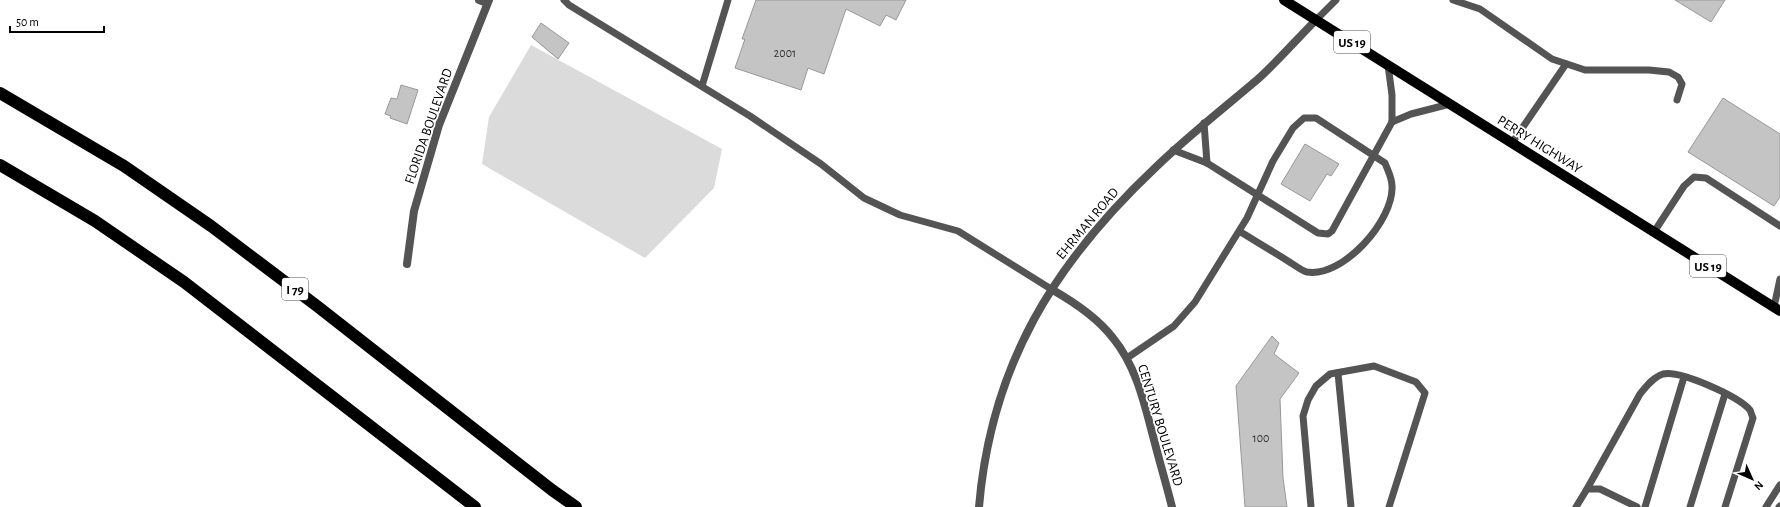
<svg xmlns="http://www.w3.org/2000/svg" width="1780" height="507" font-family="'Alegreya Sans',sans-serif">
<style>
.green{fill:#dbdbdb}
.building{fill:#c4c4c4;stroke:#989898}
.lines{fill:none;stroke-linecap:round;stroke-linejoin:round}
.service{stroke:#545454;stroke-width:7}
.minor{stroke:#545454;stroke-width:8}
.tertiary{stroke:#545454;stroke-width:8}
.primary{stroke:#000;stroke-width:10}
.motorway{stroke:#000;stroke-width:12}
.labels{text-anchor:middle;stroke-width:3.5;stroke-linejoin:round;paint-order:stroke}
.number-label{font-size:12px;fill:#313131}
.shield{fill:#fff;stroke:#4c4c4c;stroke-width:1}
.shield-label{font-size:13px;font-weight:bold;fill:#000}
.street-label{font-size:14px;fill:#000;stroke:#fff}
</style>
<rect width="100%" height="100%" fill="#fff"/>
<path class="green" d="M531 45 722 149 714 188 645 258 482 164 489 117Z"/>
<g class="building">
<path d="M756 0H906L896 20 886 15 880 26 846 9 824 74 808 68 801 90 735 68 745 39H742Z"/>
<path d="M1675 0H1725L1711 22Z"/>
<path d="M541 23 569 43 558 59 532 37Z"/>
<path d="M401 85 418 90 407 124 390 118 391 116 385 114 391 98 397 99Z"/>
<path d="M1723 98 1780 134V197L1774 206 1688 152Z"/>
<path d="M1305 144 1339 164 1331 176 1327 174 1310 201 1281 184Z"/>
<path d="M1272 336 1279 343 1274 354 1299 373 1280 399 1283 478 1287 507H1245L1236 386Z"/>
</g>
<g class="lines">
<g class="service">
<path d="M564 0 569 5 750 116 821 164 864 198 900 215 958 231 1051 289"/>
<path d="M1453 0 1480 9 1552 59 1585 70H1649L1669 72 1678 77 1682 84 1677 100"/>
<path d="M1316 20 1336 0"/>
<path d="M1388 65 1392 95V122L1411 114 1450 104"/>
<path d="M702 86 728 0"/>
<path d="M1204 123 1207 163"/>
<path d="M1512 143 1566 64"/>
<path d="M1173 150 1207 163 1318 233 1328 234 1332 231 1392 122"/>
<path d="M1654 232 1684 186 1694 177 1706 178 1780 226"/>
<path d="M1774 307 1780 279"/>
<path d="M1127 358 1174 326 1195 302 1247 218 1273 161 1293 128 1304 118H1316L1385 163C1388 171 1392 178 1392 186 1394 220 1343 278 1307 272 1302 271 1296 266 1291 263 1274 252 1257 242 1239 231"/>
<path d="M1338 373 1351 507"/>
<path d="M1587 489 1640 394C1646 387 1653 377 1663 374 1680 370 1738 396 1750 410 1751 412 1752 416 1753 418L1725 507"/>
<path d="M1311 507 1303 416 1308 400 1316 386 1330 374 1374 366 1416 382 1425 393 1389 507"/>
<path d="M1576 507 1587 489H1600L1637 507"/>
<path d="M1645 507 1684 377"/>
<path d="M1690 507 1725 394"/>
<path d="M1766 507 1780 485"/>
<path d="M1779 507 1780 506"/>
</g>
<g class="minor">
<path d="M479 0 487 3"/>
<path d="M407 264 414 211 439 125 489 0"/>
<path d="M1051 289C1074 302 1097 317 1113 338 1136 366 1144 402 1153 436 1159 460 1166 483 1172 507"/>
</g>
<path class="tertiary" d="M979 507C991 365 1054 263 1156 167 1188 136 1224 108 1258 79 1278 61 1297 39 1316 20"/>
<path class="primary" d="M1284 0 1780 311"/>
<g class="motorway">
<path d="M0 93 124 166 211 226 317 306 552 490 576 507"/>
<path d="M0 165 95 221 184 282 475 507"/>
</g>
</g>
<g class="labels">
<g class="number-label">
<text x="785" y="57">2001</text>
<text x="1261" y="442">100</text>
</g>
<g class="shield">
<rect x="1334" y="31" width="36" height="22" rx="3"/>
<rect x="1690" y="255" width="36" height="22" rx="3"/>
<rect x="282" y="278" width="26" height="22" rx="3"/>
</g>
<g class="shield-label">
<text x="1352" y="47">US 19</text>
<text x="1708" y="271">US 19</text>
<text x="295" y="294">I 79</text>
</g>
<g class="street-label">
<text transform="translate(428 126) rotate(-71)" y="5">FLORIDA BOULEVARD</text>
<text transform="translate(1540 144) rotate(32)" y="5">PERRY HIGHWAY</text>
<text transform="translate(1087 223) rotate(-50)" y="5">EHRMAN ROAD</text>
<text transform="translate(1161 425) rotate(73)" y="5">CENTURY BOULEVARD</text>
</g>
</g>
<g transform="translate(1752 479) rotate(135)" stroke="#ffffff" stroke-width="3" paint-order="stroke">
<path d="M0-3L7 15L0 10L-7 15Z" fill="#000000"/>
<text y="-6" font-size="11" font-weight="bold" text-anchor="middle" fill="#000000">N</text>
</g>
<path d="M10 26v6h94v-6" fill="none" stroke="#000000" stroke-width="2"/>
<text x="16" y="26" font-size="12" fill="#000000" stroke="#ffffff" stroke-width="3" paint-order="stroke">50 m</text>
</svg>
